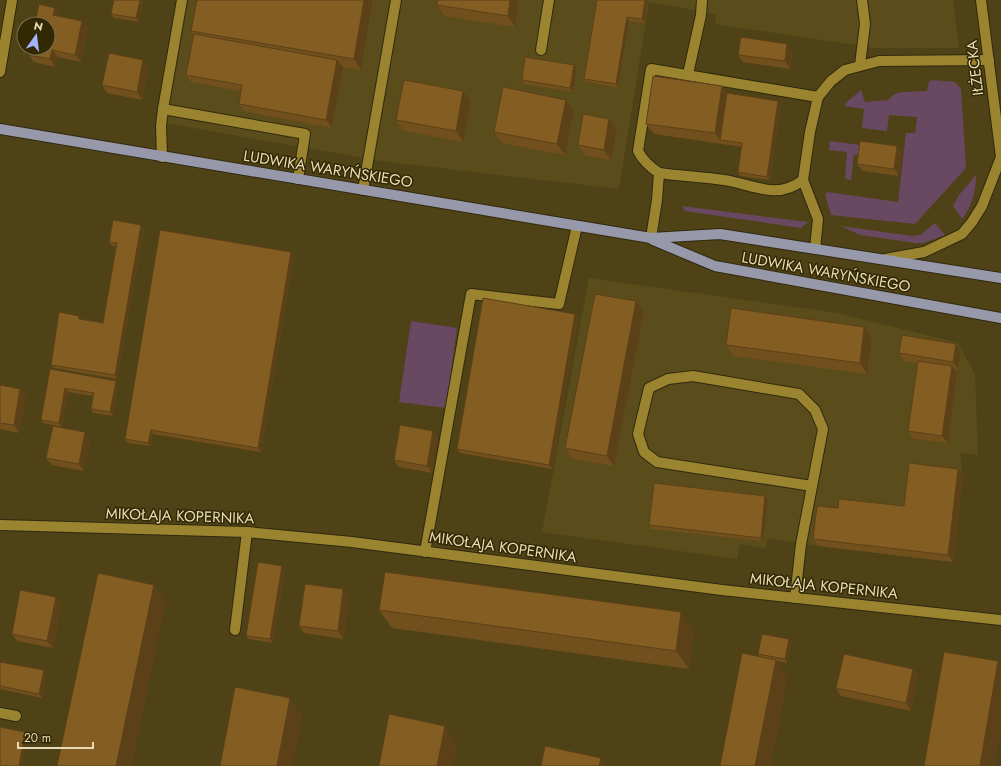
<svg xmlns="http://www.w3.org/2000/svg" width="1001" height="766" font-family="Jost,sans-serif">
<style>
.built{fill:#5b4d1b}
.green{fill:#684961}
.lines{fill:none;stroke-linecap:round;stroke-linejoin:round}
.minor-casing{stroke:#30290f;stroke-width:12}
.major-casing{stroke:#30290f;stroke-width:12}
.minor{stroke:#9b8430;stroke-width:10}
.major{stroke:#9799ab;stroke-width:10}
.wall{fill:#72501d}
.shaded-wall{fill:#5c4118}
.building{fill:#845d22;stroke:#5c4118}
.labels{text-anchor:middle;stroke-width:3;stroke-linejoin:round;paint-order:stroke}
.street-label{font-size:15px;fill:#e7dcb5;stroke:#322804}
</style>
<rect width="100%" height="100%" fill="#4e4216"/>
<g class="built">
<path d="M186 0H953L959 48H875L715 24 716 14 649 2 619 189 381 161 164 123Z"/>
<path d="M589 278 837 313 958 343 975 374 978 455 960 453 963 476 953 562 818 546 768 538 766 548 740 544 737 559 542 532Z"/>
</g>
<g class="green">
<path d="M934 80 955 82 961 89 966 168 915 224 831 215 825 195 827 192 898 202 906 133H915L917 117 889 115 887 131 862 128 864 109 845 106 847 102 861 90 865 102 888 100 895 94 903 92 927 91 929 81Z"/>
<path d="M830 141 859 145 858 155H854L851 180 845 179 847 152 829 150Z"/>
<path d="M976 175C976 191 972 206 962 219L953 206 959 195Z"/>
<path d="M682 206 808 222 801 228 685 211Z"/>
<path d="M935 223 945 235 923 243H915L860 235 841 226 912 236 920 235Z"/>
<path d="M411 321 457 328 446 408 399 402Z"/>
</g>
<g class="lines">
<defs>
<g id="minor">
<path d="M981 0 1001 157"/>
<path d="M541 50 549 0"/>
<path d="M860 65 865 24 862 0"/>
<path d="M0 72 12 0"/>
<path d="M688 74 701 15 702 0"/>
<path d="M163 109 305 134 298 179"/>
<path d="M162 157 161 126 163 109 182 0"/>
<path d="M659 173C680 176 702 177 724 180 753 184 776 201 803 180"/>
<path d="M363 190 396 0"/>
<path d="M651 238 657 200 659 173C650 167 643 161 638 151L651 69 818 97"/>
<path d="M815 249 818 219 803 180 810 132 818 97 831 81 845 70 879 61 989 60"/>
<path d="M885 259 924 252 962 234 972 222 982 206 1001 157"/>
<path d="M0 525 247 532 352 542 722 590 1001 620"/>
<path d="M425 552 471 294 559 304 577 226"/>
<path d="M795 598 801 544 823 429 815 410 799 394 693 376 668 379 649 388 638 434 644 452 657 462 812 486"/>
<path d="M235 630 247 532"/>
<path d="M0 713 16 716"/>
</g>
<g id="major">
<path d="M0 129 651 238 720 234 1001 278"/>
<path d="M653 240 715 266 1001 318"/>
</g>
</defs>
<use href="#minor" class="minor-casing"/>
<use href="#major" class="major-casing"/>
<use href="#minor" class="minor"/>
<use href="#major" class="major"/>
</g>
<g class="wall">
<path d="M110 0H143L139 22 114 18 111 14 114 1Z"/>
<path d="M373 0 361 70 342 67 332 128 244 111 239 104 241 91 191 82 186 75 194 34 191 31Z"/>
<path d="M519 0 515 27 445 16 437 5Z"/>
<path d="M597 0H648L645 23 629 21 618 88 587 82 584 79Z"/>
<path d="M60 15V16L82 21 88 28 81 62 58 57 55 67 34 62 29 55Z"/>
<path d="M792 52 790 69 743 62 738 55Z"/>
<path d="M143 60 149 67 142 100 107 93 102 85Z"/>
<path d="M577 69 573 92 524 84 522 80Z"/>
<path d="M722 86 727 93 778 101 781 104 770 180 740 176 738 172 742 147 654 134 646 124Z"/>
<path d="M463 91 471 102 463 142 404 131 396 120Z"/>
<path d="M566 100 574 111 565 155 502 143 494 132Z"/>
<path d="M617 129 611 160 585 155 578 145Z"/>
<path d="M897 146 902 153 899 176 863 171 857 164Z"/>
<path d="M144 229 117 379 54 368 51 365 82 319 103 323 116 246H112L109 242Z"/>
<path d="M294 256 261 452 153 434 151 446 128 443 125 439Z"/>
<path d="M636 301 644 312 614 466 573 459 565 448Z"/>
<path d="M578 318 552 469 460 453 457 449Z"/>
<path d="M872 338 867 374 734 356 726 345Z"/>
<path d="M956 344 961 352 958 370 954 369 957 373 948 443 914 439 908 431 918 363 904 361 899 353Z"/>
<path d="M50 369 116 381 118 384 113 416 93 413 91 409 93 396 68 392 62 427 43 423 41 420Z"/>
<path d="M0 385 20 389 26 397 19 433 0 429Z"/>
<path d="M438 438 432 473 399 467 394 460Z"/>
<path d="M90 440 84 471 52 465 46 458Z"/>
<path d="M963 476 953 562 818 546 813 539 904 506Z"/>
<path d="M768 500 763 541 651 529 649 525Z"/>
<path d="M285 570 273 643 249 639 246 636Z"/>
<path d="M343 589 349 597 343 639 304 633 299 626Z"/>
<path d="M56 597 61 605 53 648 17 641 12 634Z"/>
<path d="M379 610 694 630 689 669 392 628Z"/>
<path d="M791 643 787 663 776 661 788 678 760 657 758 654Z"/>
<path d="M0 662 47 674 42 698 0 689Z"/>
<path d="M913 669 918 676 911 711 841 696 836 688Z"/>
</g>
<g class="shaded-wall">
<path d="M140 0H143L139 22 136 18Z"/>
<path d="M364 0H373L361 70 354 59Z"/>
<path d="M510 0H519L515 27 508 16Z"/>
<path d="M645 0H648L645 23 642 19Z"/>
<path d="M55 8 60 15 58 22 53 15Z"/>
<path d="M627 17 629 21 618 88 616 84Z"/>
<path d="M82 21 88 28 81 62 75 55Z"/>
<path d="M787 44 792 52 790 69 785 61Z"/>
<path d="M52 50 58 57 55 67 50 59Z"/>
<path d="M143 60 149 67 142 100 137 92Z"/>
<path d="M337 60 343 67 332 128 326 120Z"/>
<path d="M574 65 577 69 573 92 570 88Z"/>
<path d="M722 86 729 97 720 140 715 133Z"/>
<path d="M463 91 471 102 463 142 456 131Z"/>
<path d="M566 100 574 111 565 155 557 144Z"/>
<path d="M778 101 781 104 770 180 767 177Z"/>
<path d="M609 119 617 129 611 160 604 150Z"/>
<path d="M897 146 902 153 899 176 894 169Z"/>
<path d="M141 225 144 229 117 379 115 375Z"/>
<path d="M291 252 294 256 261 452 258 448Z"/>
<path d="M636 301 644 312 614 466 607 456Z"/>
<path d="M575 314 578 318 552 469 549 465Z"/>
<path d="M864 327 872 338 867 374 860 363Z"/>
<path d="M956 344 961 352 958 370 953 362Z"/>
<path d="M952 366 957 373 948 443 942 436Z"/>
<path d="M116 381 118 384 113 416 110 412Z"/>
<path d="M65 388 68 392 62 427 59 423Z"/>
<path d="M20 389 26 397 19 433 14 425Z"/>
<path d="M151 430 153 434 151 446 148 443Z"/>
<path d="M433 431 438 438 432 473 427 466Z"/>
<path d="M85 432 90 440 84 471 79 464Z"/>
<path d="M958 469 963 476 953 562 948 555Z"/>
<path d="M765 496 768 500 763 541 761 538Z"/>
<path d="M282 566 285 570 273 643 270 639Z"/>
<path d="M154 585 166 602 132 766H116Z"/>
<path d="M343 589 349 597 343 639 338 631Z"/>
<path d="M56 597 61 605 53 648 47 641Z"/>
<path d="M681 612 694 630 689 669 676 651Z"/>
<path d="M789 639 791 643 787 663 785 659Z"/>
<path d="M776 660 788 678 771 766H755Z"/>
<path d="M998 661 1001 666V734L995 766H980Z"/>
<path d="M913 669 918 676 911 711 906 703Z"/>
<path d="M44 670 47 674 42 698 39 694Z"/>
<path d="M290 698 303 716 293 766H277Z"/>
<path d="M445 726 458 744 453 766H437Z"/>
<path d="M25 732 28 735 22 766H19Z"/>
<path d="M601 758 607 766H599Z"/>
</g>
<g class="building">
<path d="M114 0H140L136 18 111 14Z"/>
<path d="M197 0H364L354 59 191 31Z"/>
<path d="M438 0H510L508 16 437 5Z"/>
<path d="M597 0H645L642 19 627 17 616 84 584 79Z"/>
<path d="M39 4 55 8 53 15 82 21 75 55 52 50 50 59 29 55 30 48H48V24H35Z"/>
<path d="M194 34 337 60 326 120 239 104 242 85 186 75Z"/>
<path d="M741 37 787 44 785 61 738 55Z"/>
<path d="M109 53 143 60 137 92 102 85Z"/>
<path d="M525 57 574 65 570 88 522 80Z"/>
<path d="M653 76 722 86 715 133 646 124Z"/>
<path d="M404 80 463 91 456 131 396 120Z"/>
<path d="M503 87 566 100 557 144 494 132Z"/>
<path d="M727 93 778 101 767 177 738 172 742 143 720 140Z"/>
<path d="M583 114 609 119 604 150 578 145Z"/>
<path d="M860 141 897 146 894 169 857 164Z"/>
<path d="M113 220 141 225 115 375 51 365 59 312 79 316V319L103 323 117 243 109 242Z"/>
<path d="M160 230 291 252 258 448 151 430 148 443 125 439Z"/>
<path d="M595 294 636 301 607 456 565 448Z"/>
<path d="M483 298 575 314 549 465 457 449Z"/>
<path d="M731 308 864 327 860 363 726 345Z"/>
<path d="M902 335 956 344 953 362 899 353Z"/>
<path d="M918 361 952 366 942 436 908 431Z"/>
<path d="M50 369 116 381 110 412 91 409 94 393 65 388 59 423 41 420Z"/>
<path d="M0 385 20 389 14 425 0 423Z"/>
<path d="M400 425 433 431 427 466 394 460Z"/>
<path d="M53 426 85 432 79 464 46 458Z"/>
<path d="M909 463 958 469 948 555 813 539 817 506 838 508 839 499 904 506Z"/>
<path d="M654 483 765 496 761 538 649 525Z"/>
<path d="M258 562 282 566 270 639 246 636Z"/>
<path d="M385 572 681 612 676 651 379 610Z"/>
<path d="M98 573 154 585 116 766H57Z"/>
<path d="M305 584 343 589 338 631 299 626Z"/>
<path d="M20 590 56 597 47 641 12 634Z"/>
<path d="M762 634 789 639 785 659 758 654Z"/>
<path d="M944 652 998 661 980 766H924Z"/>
<path d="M742 653 776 660 755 766H720Z"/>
<path d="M844 654 913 669 906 703 836 688Z"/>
<path d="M0 662 44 670 39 694 0 686Z"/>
<path d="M235 687 290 698 277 766H220Z"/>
<path d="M389 714 445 726 437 766H379Z"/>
<path d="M0 727 25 732 19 766H0Z"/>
<path d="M545 746 601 758 599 766H541Z"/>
</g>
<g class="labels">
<g class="street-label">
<text transform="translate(975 68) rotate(-97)" y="5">IŁŻECKA</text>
<text transform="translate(328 169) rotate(9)" y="5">LUDWIKA WARYŃSKIEGO</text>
<text transform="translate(826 272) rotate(10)" y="5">LUDWIKA WARYŃSKIEGO</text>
<text transform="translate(180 516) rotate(2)" y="5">MIKOŁAJA KOPERNIKA</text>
<text transform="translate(503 547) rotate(8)" y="5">MIKOŁAJA KOPERNIKA</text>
<text transform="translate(824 586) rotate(6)" y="5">MIKOŁAJA KOPERNIKA</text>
</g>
</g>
<g transform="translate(36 36) rotate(14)"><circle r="19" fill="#322804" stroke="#7a704b"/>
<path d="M0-3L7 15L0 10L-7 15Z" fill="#a2b2fd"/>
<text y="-6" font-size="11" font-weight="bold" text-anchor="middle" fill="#e7dcb5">N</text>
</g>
<path d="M18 742v6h75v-6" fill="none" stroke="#e7dcb5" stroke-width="2"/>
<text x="24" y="742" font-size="12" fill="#e7dcb5" stroke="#322804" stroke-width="3" paint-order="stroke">20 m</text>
</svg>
